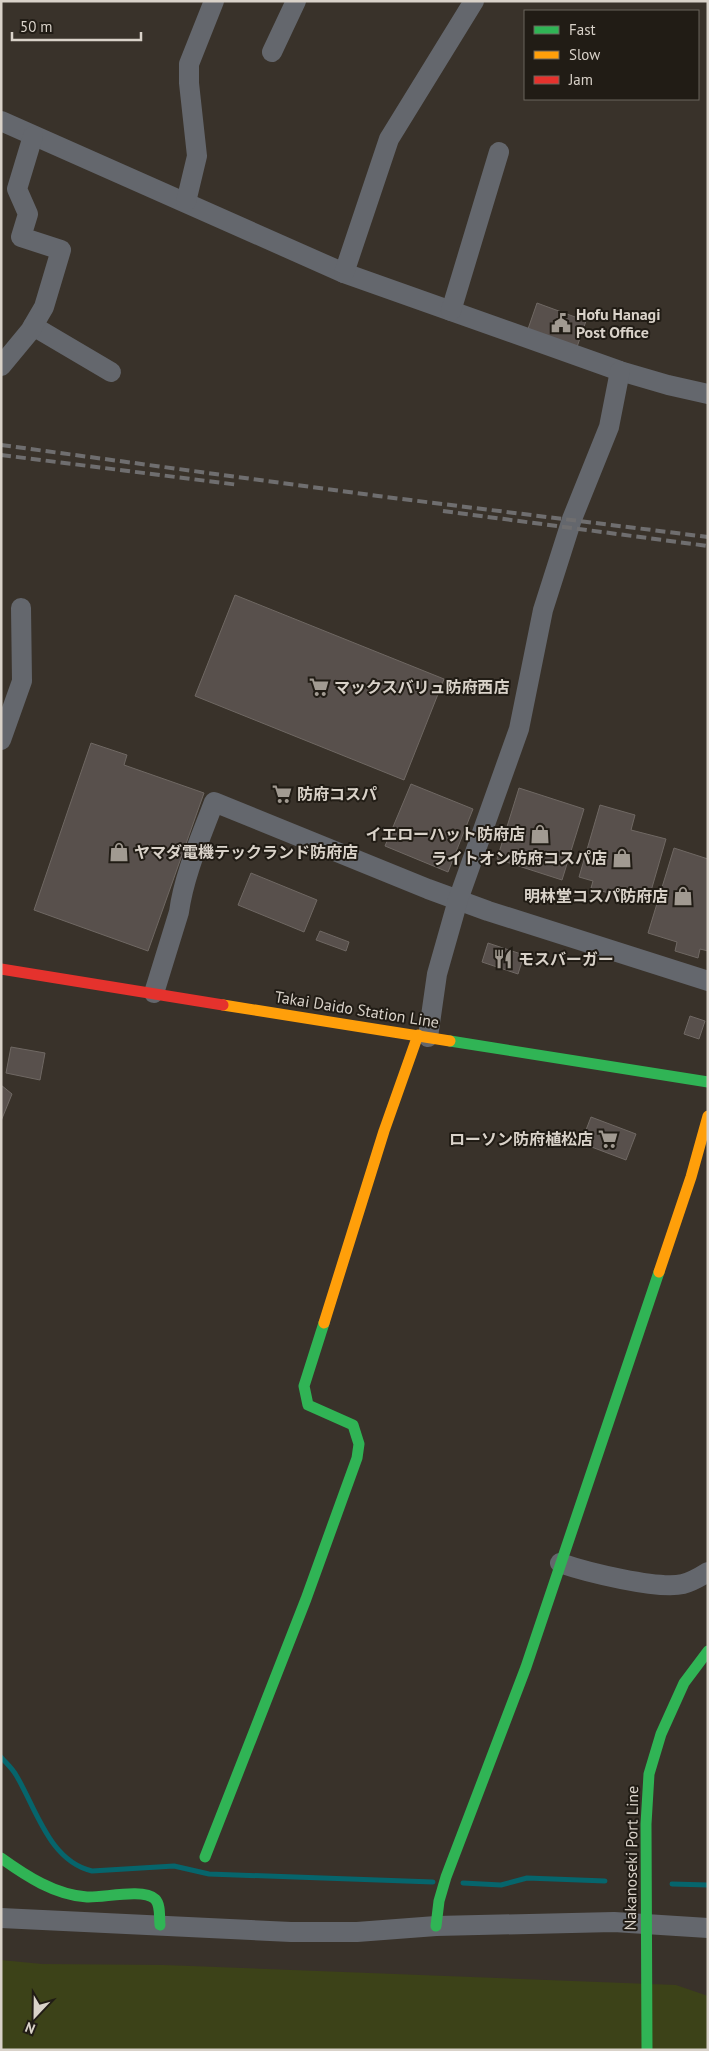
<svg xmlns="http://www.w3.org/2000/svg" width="709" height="2051" font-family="'PT Sans','Noto Sans JP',sans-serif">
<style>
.green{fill:#3c4218}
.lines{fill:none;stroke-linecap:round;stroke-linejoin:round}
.stream{stroke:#06656c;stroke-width:5}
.building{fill:#58504c;stroke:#6f6863}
.street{stroke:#64676d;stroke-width:20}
.fast{stroke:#30b455;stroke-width:11}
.slow{stroke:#ff9f0a;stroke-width:11}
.jam{stroke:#e5322d;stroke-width:11}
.rail{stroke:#6f6e6f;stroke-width:4;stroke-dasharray:10 5;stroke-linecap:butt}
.labels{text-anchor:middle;stroke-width:4;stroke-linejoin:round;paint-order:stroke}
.poi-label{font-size:16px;font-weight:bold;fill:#d9d2c9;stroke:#211c15;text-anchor:start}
.street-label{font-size:16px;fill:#d9d2c9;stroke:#211c15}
</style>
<rect width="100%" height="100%" fill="#39322a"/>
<path class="green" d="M1 1960 42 1964 164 1965 676 1985 708 1996V2050H1Z"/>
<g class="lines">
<g class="stream">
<path d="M1 1757C6 1763 12 1768 16 1775 36 1808 49 1861 92 1871L174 1866 209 1874 433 1882"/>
<path d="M463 1883 501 1885 527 1878 605 1881"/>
<path d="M672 1884 708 1885"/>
</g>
</g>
<g class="building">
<path d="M537 303 586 321 577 347 528 329Z"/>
<path d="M235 595 444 679 404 780 195 696Z"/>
<path d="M91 743 127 755 124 765 204 793 148 951 34 910Z"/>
<path d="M411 784 473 809 448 872 385 846Z"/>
<path d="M519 788 584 809 562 880 497 859Z"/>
<path d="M600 805 635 815 631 830 666 839 649 898 636 894 634 900 591 888 593 881 579 877Z"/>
<path d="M674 848 708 859V951L700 949 698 958 675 951 677 942 648 933Z"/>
<path d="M251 873 317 900 304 932 238 905Z"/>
<path d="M320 931 349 942 346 951 316 940Z"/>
<path d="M488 943 524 955 518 974 482 962Z"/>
<path d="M690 1016 705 1021 699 1039 684 1034Z"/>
<path d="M11 1047 45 1053 40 1080 6 1073Z"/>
<path d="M1 1085 12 1094 1 1121Z"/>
<path d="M591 1117 636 1134 626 1160 581 1143Z"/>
</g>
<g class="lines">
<g class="street">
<path d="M272 52 296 1"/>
<path d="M1 121 344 273 620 371 668 385 708 394"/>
<path d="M186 202 197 156 189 83V64L214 1"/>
<path d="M344 273 389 139 474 1"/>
<path d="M451 311 499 152"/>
<path d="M33 326 111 372"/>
<path d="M1 366 30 331 44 307 61 250 21 237 28 214 17 189 33 136"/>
<path d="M1 740 22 681 21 608"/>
<path d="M154 993 179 912C184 875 201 837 214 802L428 889 488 911 708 981"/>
<path d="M428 1037 437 974 458 900 519 729 543 610 572 519 609 427 620 371"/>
<path d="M560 1563C586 1572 658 1590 683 1584 692 1582 700 1577 708 1572"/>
<path d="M1 1918 291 1932H357L436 1926 614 1922 708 1928"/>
</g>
<g class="fast">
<path d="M450 1041 708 1082"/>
<path d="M205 1857 306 1599 357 1458 359 1444 353 1425 308 1405 304 1386 324 1323"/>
<path d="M1 1858C26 1876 55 1895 87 1897 103 1898 143 1888 155 1899 161 1905 159 1917 160 1925"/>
<path d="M436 1926 439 1901 446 1877 526 1667 659 1272"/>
<path d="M647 2050 646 1824 649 1774 661 1734 684 1683 708 1651"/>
</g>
<g class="slow">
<path d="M223 1005 450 1041"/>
<path d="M659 1272 691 1177 708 1116"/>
<path d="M324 1323 384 1131 418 1035"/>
</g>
<path class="jam" d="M1 969 223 1005"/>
<g class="rail">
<path d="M1 445 378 496 708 537"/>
<path d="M1 455 239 485"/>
<path d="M443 511 708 546"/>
</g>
</g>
<defs>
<symbol id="civic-bare" viewBox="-9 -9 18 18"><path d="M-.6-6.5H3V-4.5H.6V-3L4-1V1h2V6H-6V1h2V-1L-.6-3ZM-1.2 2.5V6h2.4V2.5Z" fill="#a19a91" stroke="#211c15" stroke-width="2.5" paint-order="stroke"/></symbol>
<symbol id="supermarket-bare" viewBox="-9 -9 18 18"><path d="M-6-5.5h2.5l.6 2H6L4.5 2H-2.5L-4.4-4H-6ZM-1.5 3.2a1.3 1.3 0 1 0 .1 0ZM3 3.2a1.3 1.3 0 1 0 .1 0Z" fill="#a19a91" stroke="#211c15" stroke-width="2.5" paint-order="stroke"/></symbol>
<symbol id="shop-bare" viewBox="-9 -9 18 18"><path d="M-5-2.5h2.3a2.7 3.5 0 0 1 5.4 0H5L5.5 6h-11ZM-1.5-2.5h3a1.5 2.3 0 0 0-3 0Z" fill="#a19a91" stroke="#211c15" stroke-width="2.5" paint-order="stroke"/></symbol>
<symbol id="restaurant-bare" viewBox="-9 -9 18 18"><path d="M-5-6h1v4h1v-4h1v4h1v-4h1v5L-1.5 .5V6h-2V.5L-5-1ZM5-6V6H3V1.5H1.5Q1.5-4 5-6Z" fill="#a19a91" stroke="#211c15" stroke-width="2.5" paint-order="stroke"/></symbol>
</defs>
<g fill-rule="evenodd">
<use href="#civic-bare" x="547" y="309" width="28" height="28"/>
<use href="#supermarket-bare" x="305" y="673" width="28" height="28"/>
<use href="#supermarket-bare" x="268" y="780" width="28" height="28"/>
<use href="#shop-bare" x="526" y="820" width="28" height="28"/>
<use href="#shop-bare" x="105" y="838" width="28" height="28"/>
<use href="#shop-bare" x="608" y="844" width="28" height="28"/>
<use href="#shop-bare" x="669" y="882" width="28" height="28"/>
<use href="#restaurant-bare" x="489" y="945" width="28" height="28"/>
<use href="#supermarket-bare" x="594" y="1125" width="28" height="28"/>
</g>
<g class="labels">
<g class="poi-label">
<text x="576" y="320">Hofu Hanagi<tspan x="576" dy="18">Post Office</tspan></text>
<text x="334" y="693">マックスバリュ防府西店</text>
<text x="297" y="800">防府コスパ</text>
<text x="525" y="840" text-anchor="end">イエローハット防府店</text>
<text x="134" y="858">ヤマダ電機テックランド防府店</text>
<text x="607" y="864" text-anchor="end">ライトオン防府コスパ店</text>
<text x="668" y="902" text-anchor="end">明林堂コスパ防府店</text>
<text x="518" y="965">モスバーガー</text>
<text x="593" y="1145" text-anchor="end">ローソン防府植松店</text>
</g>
<g class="street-label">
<text transform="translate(357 1009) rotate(9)" y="6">Takai Daido Station Line</text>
<text transform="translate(631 1858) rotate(-89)" y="6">Nakanoseki Port Line</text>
</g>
</g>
<rect width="709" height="2051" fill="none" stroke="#d9d2c9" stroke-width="5"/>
<rect x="524" y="10" width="175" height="90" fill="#211c15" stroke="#6b655d"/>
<rect x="534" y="26" width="25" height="8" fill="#30b455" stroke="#6b655d"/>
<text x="569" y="35" font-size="15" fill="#d9d2c9">Fast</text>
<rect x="534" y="51" width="25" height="8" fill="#ff9f0a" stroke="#6b655d"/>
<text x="569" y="60" font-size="15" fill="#d9d2c9">Slow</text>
<rect x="534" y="76" width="25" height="8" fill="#e5322d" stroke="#6b655d"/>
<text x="569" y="85" font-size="15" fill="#d9d2c9">Jam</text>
<g transform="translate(35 2016) rotate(202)" stroke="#211c15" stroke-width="4" paint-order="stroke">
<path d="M0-4L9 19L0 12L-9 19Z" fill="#d9d2c9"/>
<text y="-8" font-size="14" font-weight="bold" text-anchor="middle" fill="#d9d2c9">N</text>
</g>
<path d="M12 32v8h129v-8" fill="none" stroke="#d9d2c9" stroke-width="2.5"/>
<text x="20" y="32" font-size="15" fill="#d9d2c9" stroke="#211c15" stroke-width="4" paint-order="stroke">50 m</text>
</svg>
